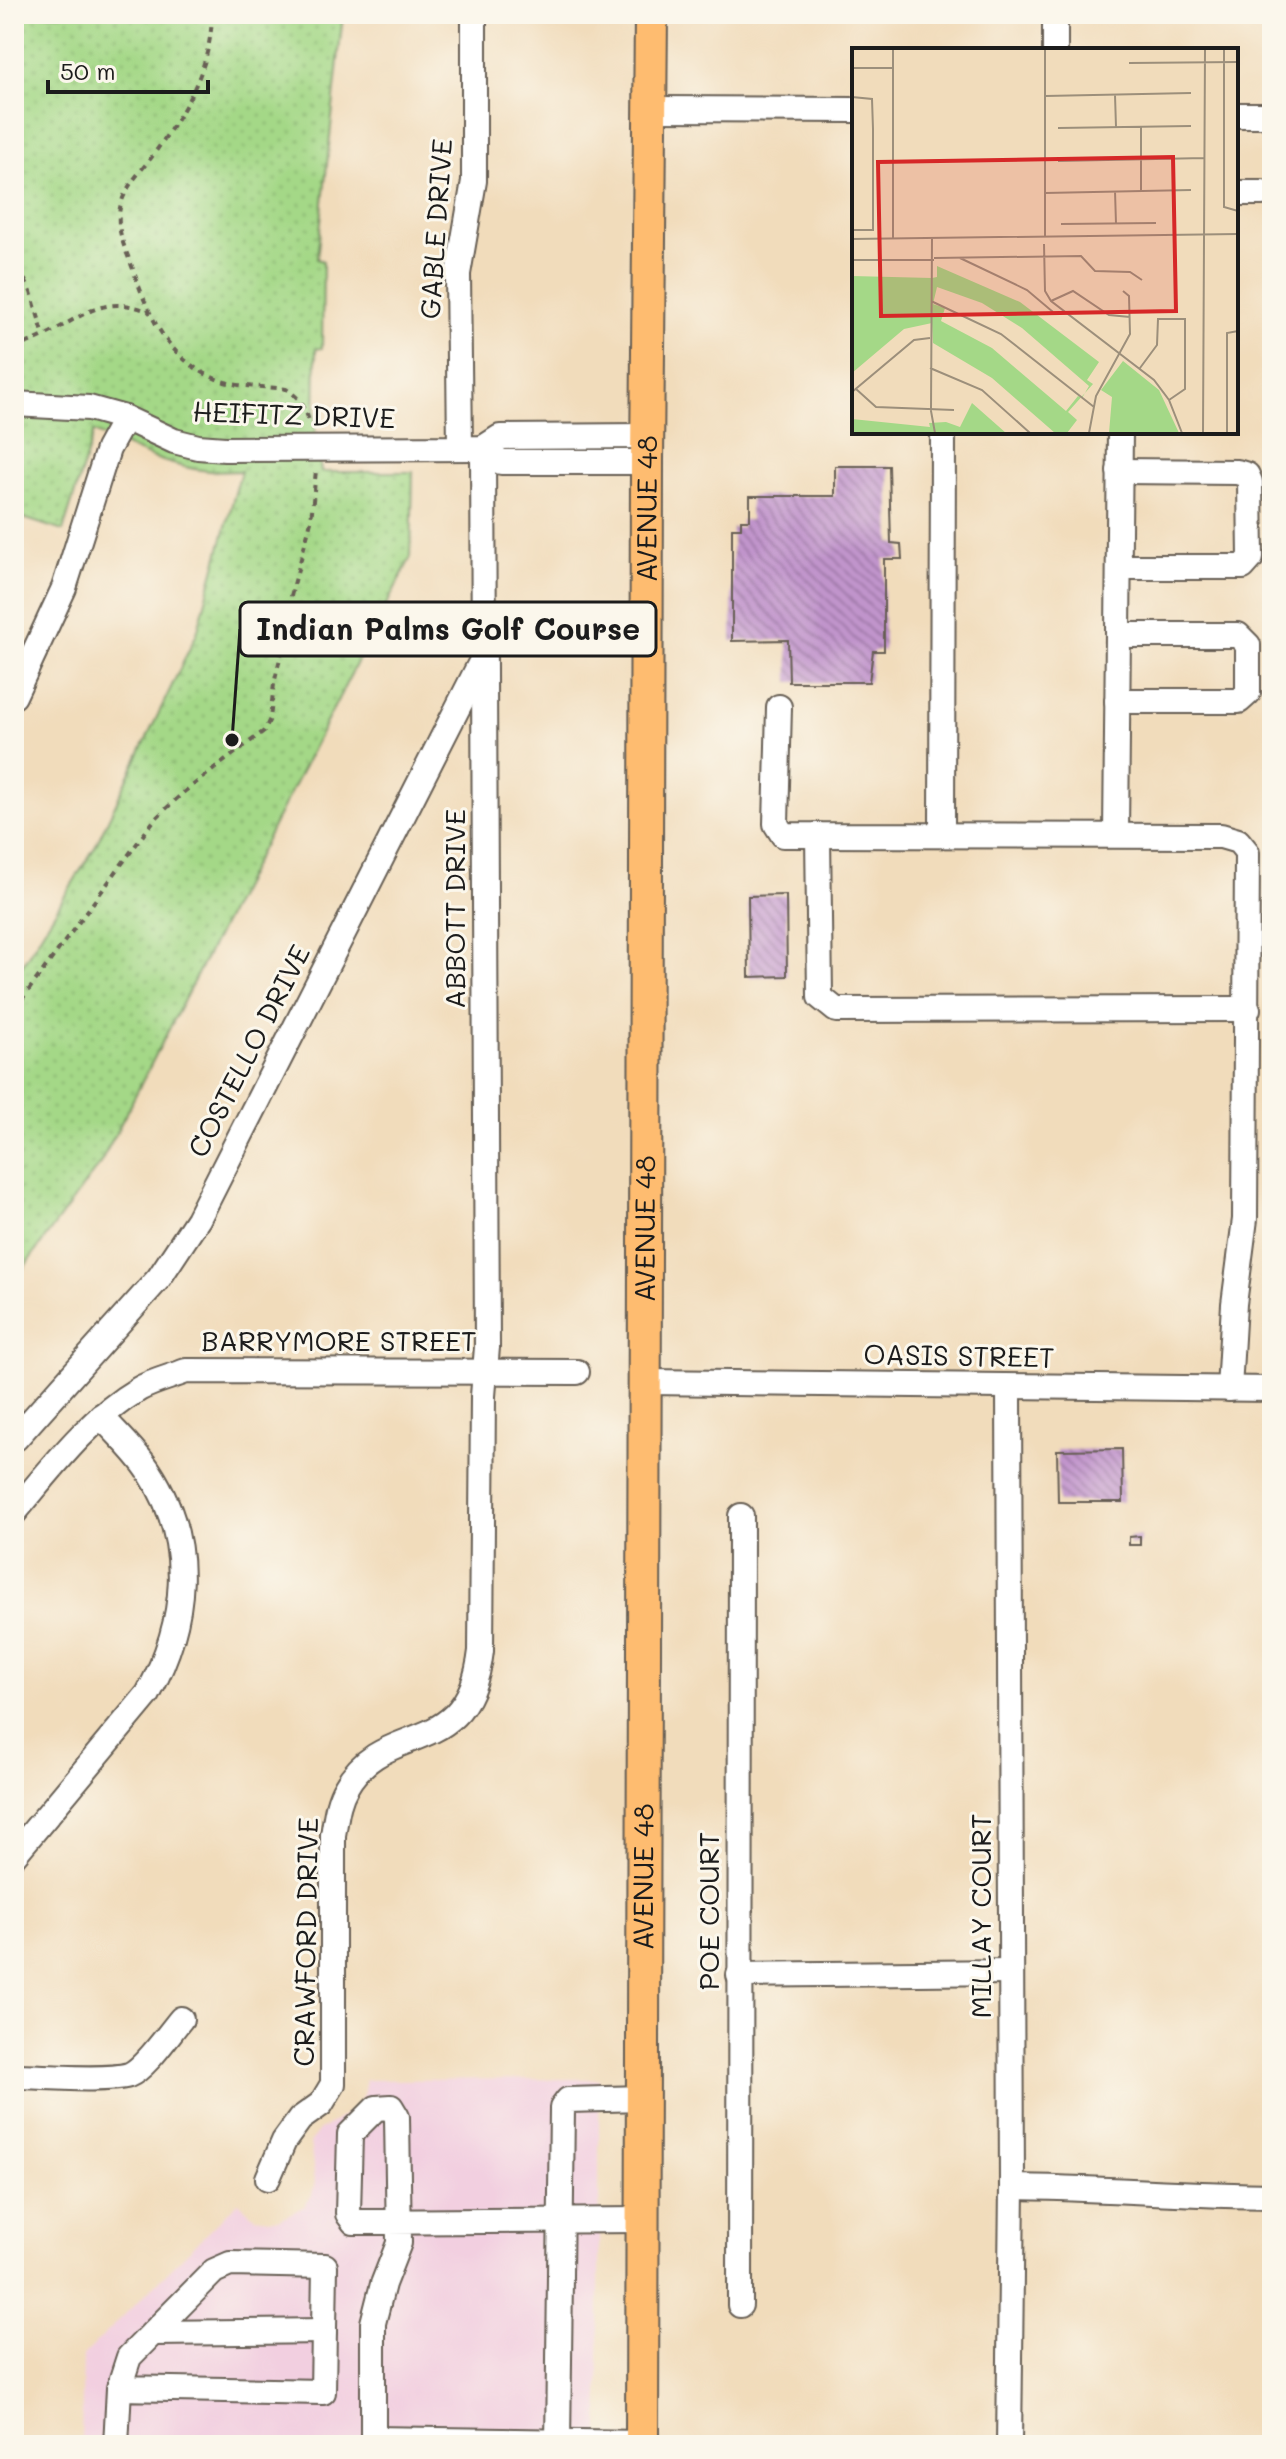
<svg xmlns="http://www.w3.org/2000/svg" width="1286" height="2459" font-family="Mali,sans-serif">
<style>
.built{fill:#f2cfe0}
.grass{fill:url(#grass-dots);stroke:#607a52;stroke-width:2}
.building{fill:url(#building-back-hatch)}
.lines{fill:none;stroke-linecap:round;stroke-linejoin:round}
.minor-casing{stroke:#675f54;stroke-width:28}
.major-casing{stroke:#675f54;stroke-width:36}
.path{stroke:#675f54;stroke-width:4;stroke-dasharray:6 6;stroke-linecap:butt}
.minor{stroke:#fff;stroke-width:24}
.major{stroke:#febc70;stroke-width:32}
.labels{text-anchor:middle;stroke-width:6;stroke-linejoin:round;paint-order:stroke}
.street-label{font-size:28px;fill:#1c1c1c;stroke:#fbf7ec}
.inset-road{fill:none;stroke:#9c8f7b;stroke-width:2}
.view{fill:#d62828;fill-opacity:0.15;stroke:#d62828;stroke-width:4}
.inset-edge{fill:none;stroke:#1c1c1c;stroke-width:4}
.leader{fill:none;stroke:#1c1c1c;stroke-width:3}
.callout-dot{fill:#1c1c1c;stroke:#fbf7ec;stroke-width:3}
.callout{fill:#fbf7ec;stroke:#1c1c1c;stroke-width:3}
.callout-label{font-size:30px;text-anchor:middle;font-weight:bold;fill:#1c1c1c}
</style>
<defs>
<pattern id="grass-dots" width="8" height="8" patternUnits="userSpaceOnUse" patternTransform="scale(2)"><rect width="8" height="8" fill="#a4d887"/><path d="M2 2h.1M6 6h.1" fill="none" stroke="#8db974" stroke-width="1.8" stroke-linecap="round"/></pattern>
<pattern id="building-back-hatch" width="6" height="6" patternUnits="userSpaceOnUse" patternTransform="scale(2)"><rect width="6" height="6" fill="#c194cc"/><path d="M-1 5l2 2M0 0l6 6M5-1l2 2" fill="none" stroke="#9c78a5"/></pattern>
</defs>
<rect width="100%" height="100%" fill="#fbf7ec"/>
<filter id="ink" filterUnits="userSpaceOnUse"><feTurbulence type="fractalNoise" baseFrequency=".0125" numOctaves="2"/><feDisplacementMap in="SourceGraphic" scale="16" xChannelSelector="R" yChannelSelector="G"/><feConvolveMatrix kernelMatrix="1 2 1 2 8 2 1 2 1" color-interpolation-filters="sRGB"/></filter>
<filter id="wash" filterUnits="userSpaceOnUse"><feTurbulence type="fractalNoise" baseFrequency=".006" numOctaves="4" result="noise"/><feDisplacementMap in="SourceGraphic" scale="32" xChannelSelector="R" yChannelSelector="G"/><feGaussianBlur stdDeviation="1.8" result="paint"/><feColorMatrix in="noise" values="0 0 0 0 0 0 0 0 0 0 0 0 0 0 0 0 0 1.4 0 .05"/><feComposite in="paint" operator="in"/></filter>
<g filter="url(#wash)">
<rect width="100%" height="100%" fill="#f1dcbb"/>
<path class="built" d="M599 2079V2445H81L83 2356 238 2202 256 2217 268 2219H280L305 2206 312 2195 315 2181 310 2142 318 2131 354 2110 363 2095 366 2080Z"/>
<path class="grass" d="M14 14H343L317 259 323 261 322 348 316 349 315 429 321 472H413L411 557 101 1162 14 1281V978L95 847 197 633 241 471C231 471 219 472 209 471 168 467 130 449 94 432L63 531 14 515Z"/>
<g id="blocks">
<g class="building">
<path d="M835 466H889L891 543 901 544 902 559H884V651H873L869 682H789L788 640 732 641V528H741V520H750V496H835Z"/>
<path d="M786 895 787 976 749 977 748 896Z"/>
<path d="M1122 1449 1123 1502H1058L1057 1450Z"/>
<path d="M1140 1536V1545H1129V1537Z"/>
</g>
</g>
</g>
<g filter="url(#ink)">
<use href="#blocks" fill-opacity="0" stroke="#675f54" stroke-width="2"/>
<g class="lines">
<defs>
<g id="minor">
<path d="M1055 50V14"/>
<path d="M652 109 854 110"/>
<path d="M1236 115H1272"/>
<path d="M1236 193H1262"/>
<path d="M14 404 89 408 125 418 174 441 198 447 225 449 483 448 500 437 647 436"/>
<path d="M460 448 458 274 474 181V14"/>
<path d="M483 448 501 462H647"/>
<path d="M1119 567H1243L1251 558 1250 482 1247 475 1237 472 1119 471"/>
<path d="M14 696 64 588 108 449 125 418"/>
<path d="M1117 701H1239L1248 693V645L1238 635H1118"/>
<path d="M779 707 776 824 783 835 1221 836 1238 841 1247 852 1245 1219 1234 1304 1229 1389"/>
<path d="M942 834 943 432"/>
<path d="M1116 834 1120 432"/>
<path d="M818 835 820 997 836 1010 1248 1009"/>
<path d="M646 1382 1272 1389"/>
<path d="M1009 1388 1012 2187 1009 2445"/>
<path d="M16 1438 159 1278 198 1219 481 662"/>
<path d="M14 1513C52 1468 87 1420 139 1389 153 1381 171 1377 186 1371L577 1372"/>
<path d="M14 1855 148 1694C187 1622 196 1543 149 1471 136 1451 117 1434 101 1416"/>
<path d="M739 1975 1011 1972"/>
<path d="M14 2076C41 2076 105 2082 129 2075 145 2069 169 2033 181 2019"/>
<path d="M268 2178 284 2141 300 2119 321 2104 333 2084V1835C336 1819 337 1802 346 1787 385 1718 468 1762 481 1651L483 1396 487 1347 483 448"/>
<path d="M1012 2187C1099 2188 1185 2195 1272 2196"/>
<path d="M740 2305 741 1516"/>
<path d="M153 2333 324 2331"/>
<path d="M373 2439 642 2443"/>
<path d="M116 2445 119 2388 129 2357 214 2271 230 2264 325 2266 323 2392 119 2388"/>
<path d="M371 2445 373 2439V2323L383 2284 399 2243 397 2117 391 2107 376 2108 350 2134 348 2214 354 2222 643 2220"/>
<path d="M558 2445 562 2108 568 2100 643 2098"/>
</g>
<g id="major">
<path id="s1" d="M642 2445 647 462 651 14"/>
</g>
</defs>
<use href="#minor" class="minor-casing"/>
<use href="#major" class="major-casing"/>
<g class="path">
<path d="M212 14C211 71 183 113 151 158 140 172 126 186 121 204 114 227 125 248 133 269 150 320 170 364 225 382 245 388 266 386 286 389 301 398 306 409 310 425"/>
<path d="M14 258 31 292 44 336"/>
<path d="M14 348C24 344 34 341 44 336 84 316 103 293 150 312"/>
<path d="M14 1010 155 819 184 792 264 731 270 719 274 684 291 611V596L311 521 316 470"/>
</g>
<use href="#minor" class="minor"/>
<use href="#major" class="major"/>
</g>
</g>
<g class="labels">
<g class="street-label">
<text transform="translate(436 229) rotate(-86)" y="10">GABLE DRIVE</text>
<text transform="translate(294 415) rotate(2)" y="10">HEIFITZ DRIVE</text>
<text dy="10" stroke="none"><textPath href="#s1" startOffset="1936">AVENUE 48</textPath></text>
<text transform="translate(455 909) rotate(-90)" y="10">ABBOTT DRIVE</text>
<text transform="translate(249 1051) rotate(-63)" y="10">COSTELLO DRIVE</text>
<text dy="10" stroke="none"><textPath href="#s1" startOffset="1216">AVENUE 48</textPath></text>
<text x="339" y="1351">BARRYMORE STREET</text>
<text transform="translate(959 1356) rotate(1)" y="10">OASIS STREET</text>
<text dy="10" stroke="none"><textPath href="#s1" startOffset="568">AVENUE 48</textPath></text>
<text transform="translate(709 1911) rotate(-90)" y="10">POE COURT</text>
<text transform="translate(981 1916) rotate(-90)" y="10">MILLAY COURT</text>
<text transform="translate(306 1942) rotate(-89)" y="10">CRAWFORD DRIVE</text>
</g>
</g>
<g transform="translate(852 48)">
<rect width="386" height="386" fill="#f1dcbb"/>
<path d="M85 218 168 254 247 314 235 332 241 336 216 364 225 372 215 385H203L140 330 81 295 80 275 52 281 0 325V228L80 230 85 229ZM85 239 130 255 170 280 237 338 230 350 226 348 214 363 140 300 89 273 93 260 81 256ZM271 313 307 342 327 385H257L260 349 249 342ZM120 355 154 385H0V371L78 379 77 375 94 374 108 379Z" fill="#a4d887" fill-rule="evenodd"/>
<path class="inset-road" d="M41 1V190M193 1V188M372 1V159L386 163M277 15 386 14M0 20H41M263 47 264 79M193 48 339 45M0 49 20 51 21 81V182H0M289 78V143M206 80 339 78M206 113 353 110M263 143 264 176M193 145 339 142M209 176 304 175M80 190 79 363 83 385M0 191 386 186M192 196 193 243 199 253 302 332 317 352 330 385M82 210 229 208 243 223 278 224 290 232M108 210 175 242 201 264M0 212H82M79 253 149 286 242 359M199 253 221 243 257 267 278 269M78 320 130 342 178 385M288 320 305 297 306 271H333V341L317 352M4 341 24 359 102 362M0 344 62 292 78 290M237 385 244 348 278 286 277 248 271 243M351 385 353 1M375 385V285L386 283"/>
<path class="view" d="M321 109 324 263 29 268 26 114Z"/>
<rect width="386" height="386" class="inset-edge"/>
</g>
<path class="leader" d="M232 740L240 629"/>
<circle class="callout-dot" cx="232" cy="740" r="8"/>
<rect class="callout" x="240" y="602" width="416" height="54" rx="8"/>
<g class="callout-label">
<text x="448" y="640">Indian Palms Golf Course</text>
</g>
<rect width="1286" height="2459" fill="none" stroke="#fbf7ec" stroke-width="48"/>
<path d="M48 80v12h160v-12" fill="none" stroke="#1c1c1c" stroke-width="4"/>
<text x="60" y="80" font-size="24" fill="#1c1c1c" stroke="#fbf7ec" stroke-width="6" paint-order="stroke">50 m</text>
</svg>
